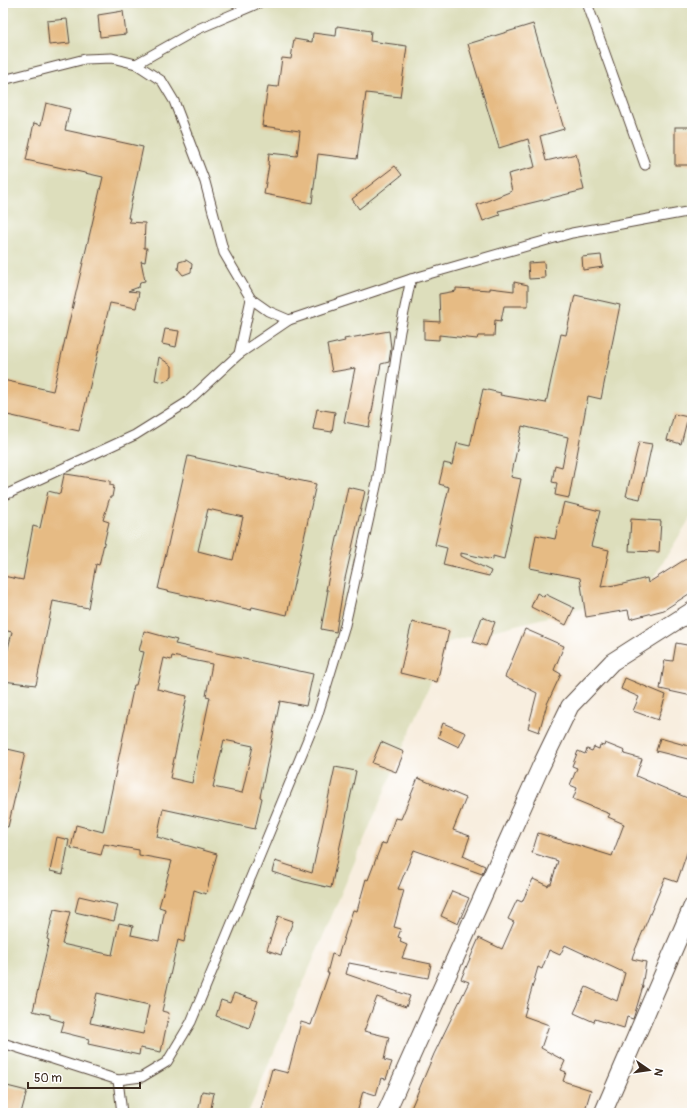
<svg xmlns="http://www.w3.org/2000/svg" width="695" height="1116" font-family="Pangolin,sans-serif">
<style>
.built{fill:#dddebc}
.building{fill:#e6bb84;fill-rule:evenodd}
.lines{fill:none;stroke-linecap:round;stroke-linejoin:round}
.service-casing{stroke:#57473b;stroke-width:11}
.minor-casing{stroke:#57473b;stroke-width:19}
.service{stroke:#fff;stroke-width:9}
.minor{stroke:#fff;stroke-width:17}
</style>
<rect width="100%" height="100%" fill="#fff"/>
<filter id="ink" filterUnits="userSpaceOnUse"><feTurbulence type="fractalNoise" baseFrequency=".025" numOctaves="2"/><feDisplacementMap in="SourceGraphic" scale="8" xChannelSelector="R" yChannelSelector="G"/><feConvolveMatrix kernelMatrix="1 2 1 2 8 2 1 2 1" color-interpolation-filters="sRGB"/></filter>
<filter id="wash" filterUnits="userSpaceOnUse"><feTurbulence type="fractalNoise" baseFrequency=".012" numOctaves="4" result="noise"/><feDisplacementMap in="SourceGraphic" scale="16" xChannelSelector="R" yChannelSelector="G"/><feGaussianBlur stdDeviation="0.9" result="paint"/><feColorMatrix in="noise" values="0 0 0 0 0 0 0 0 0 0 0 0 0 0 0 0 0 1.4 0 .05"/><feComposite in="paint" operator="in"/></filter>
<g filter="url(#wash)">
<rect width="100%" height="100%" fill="#f8eedf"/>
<path class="built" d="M3 3H692V515L644 593 448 642 248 1113H3Z"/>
<g id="blocks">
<g class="building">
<path d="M123 11 126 34 100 37 98 15Z"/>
<path d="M67 19 70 43 49 45 47 21Z"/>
<path d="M533 24 564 129 540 136 546 161 576 154 584 190 498 211 500 215 483 221 477 205 512 191 508 174 535 167 528 139 499 148 468 44Z"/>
<path d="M337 26 371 31 370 41 407 46 400 97 366 93 357 159 318 154 312 203 264 194 269 165H268L269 153 297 156 300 131 262 126 268 86 278 87 282 58 291 59 294 39 312 42 313 33 336 36Z"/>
<path d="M46 103 70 109 65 130 143 147 128 218H130L129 222 145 223 144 248H147L145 262 141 261 145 281 140 282 139 287 128 291 139 292 136 308 110 303 79 431 3 414V380L53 391 103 177 26 160 34 123 41 125Z"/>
<rect x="675" y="127" width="17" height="38"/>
<path d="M395 166 402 175 359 209 352 199Z"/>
<path d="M601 255 603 267 583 270 582 257Z"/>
<path d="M186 260 192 264 191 272 183 275 178 269 179 262Z"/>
<path d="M544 262 545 278 529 279 528 263Z"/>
<path d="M514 282 528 285V306H504L501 321 495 320 494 336H478L477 339 439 335V340L424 339V321L440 322 439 294 456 291V288L490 290V288L514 291Z"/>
<path d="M575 295 620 305 601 399 588 396 569 498 555 495 557 483 552 482 555 465 562 467 568 437 522 426 511 477 521 479 504 559 493 556V560L461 553V556L491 571 489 576 443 565 447 548 435 545 449 487 439 484 444 463 452 465 457 443 470 446 483 389 501 393 500 395 546 403 561 334 566 335Z"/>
<path d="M165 329 179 331 176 347 162 344Z"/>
<path d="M389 331 391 348 389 362 381 364 369 427 344 422 355 368 332 372 327 345 345 341 344 339Z"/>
<path d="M159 357 172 366V376L164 382 155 380Z"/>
<path d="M317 409 335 412 332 432 313 429Z"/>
<path d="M674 414 688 417 681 444 667 440Z"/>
<path d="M639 442 652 444 640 499 626 496Z"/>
<path d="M188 456 316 484 287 615 252 607 251 610 158 589ZM208 509 243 517 233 560 198 551Z"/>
<path d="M66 474 110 481V485L114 486 112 497H110L103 520 109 522 99 565 96 564 88 608 53 601 36 685 3 681V656L6 657 12 632 3 630V576L23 580 33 526 40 528 48 491 60 494 64 475Z"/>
<path d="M348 487 365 491 344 583 336 632 321 629 328 590H326Z"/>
<path d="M564 502 600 511 591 546 609 550 601 587 615 585V586L647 578 648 583 692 555V592L664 610 630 619 628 610 586 617 580 578 530 568 536 535 555 539Z"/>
<path d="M631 519 661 521 659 552 629 551Z"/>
<path d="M537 593 544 597 545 594 574 608 566 625 531 607Z"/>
<path d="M482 617 495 622 486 646 473 642Z"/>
<path d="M412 622 449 631 437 682 400 673Z"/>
<path d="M525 629 564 646 554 670 561 674 547 704 539 732 528 728 537 693 505 677Z"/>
<path d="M144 631 177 640 175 644 313 674 306 706 280 701 260 797 262 798 255 829 163 809 157 837 217 854 206 894 194 890 184 942 178 940 162 1011 169 1013 161 1052 140 1048 139 1055 88 1044 89 1039 61 1032 64 1022 50 1018V1015L33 1011 49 940 47 939 54 909 70 912 62 944 112 955 119 923 133 926 131 935 159 941 165 909 159 907 172 861 139 855V850L104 844 101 855 71 848 76 825 103 832 134 685H136L144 652 139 651ZM172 656 212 664 206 696 210 697 192 783 170 778 187 696 157 689 164 658 171 660ZM224 740 253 746 242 793 213 787ZM97 993 149 1005 143 1034 90 1023Z"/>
<path d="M676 643 692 646V696L660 689 665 660 673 661Z"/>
<path d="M625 678 666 695 658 720 633 711 639 697 621 689Z"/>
<path d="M443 723 466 733 459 747 438 737Z"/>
<path d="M660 738 692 747V760L656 751Z"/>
<path d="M381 742 404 752 396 772 372 763Z"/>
<path d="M605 743 625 751 624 754 642 759 636 776 692 800V838L677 882 665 878 633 955 632 959 646 962 642 986H643L634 1016 633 1019 627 1017 624 1028 595 1019 594 1022 574 1013 586 987 617 1001 625 973 565 945 560 955 549 950 542 969 538 967 524 1016 549 1025 541 1048 565 1061 561 1070 566 1072 563 1081 591 1090 584 1113H409L434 1054 469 982 461 979 479 938 502 949 514 922 508 919 517 900 522 902 533 879 548 886 549 884H551L558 861 532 853 538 833 612 856 624 824 608 817 610 814 573 799 577 788 570 785 577 768 572 766 578 751 585 754 587 749 592 751 594 747 599 749 600 745 604 746Z"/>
<path d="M3 748 25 753 8 827 3 826Z"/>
<path d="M335 767 356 771 331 888 304 882 272 872 275 861 312 873Z"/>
<path d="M418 778 466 798 453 830 470 836 463 856 485 866 482 874 414 850 398 889 404 890 394 927 401 929 398 937 401 938 400 942 407 945 402 958 431 964 428 978 349 963 346 974 410 996 406 1007 377 997 364 1031 389 1037 384 1060 392 1062 386 1079 381 1078 376 1095 363 1091 357 1113H260L272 1069 288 1073 301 1022 311 1025 329 973H327L332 954 338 956 353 910 357 911 366 879 368 880 382 843 386 844 395 818 401 819Z"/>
<path d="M57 837 69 840 63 874 50 871Z"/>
<path d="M452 891 469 898 458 924 441 916Z"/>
<path d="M79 896 118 905 114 921 75 912Z"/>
<path d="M278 916 293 921 281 955 267 950Z"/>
<path d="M234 993 258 1001 249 1028 216 1016 221 1000 230 1003Z"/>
<path d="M3 1085 27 1091 21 1113H3Z"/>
<path d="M202 1091 214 1093 210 1113H198Z"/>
</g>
</g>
</g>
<g filter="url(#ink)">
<use href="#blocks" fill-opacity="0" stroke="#57473b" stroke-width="1"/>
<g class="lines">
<defs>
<g id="service">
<path d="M587 3 645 165"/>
<path d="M136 64 198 29 259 3"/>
<path d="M3 80 85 59 112 58 136 64 162 81 174 101 205 182 224 253 251 299 268 311 289 320 411 279 572 233 692 211"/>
<path d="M239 354 289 320"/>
<path d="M3 496 135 435 186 403 239 354 251 299"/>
<path d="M3 1043 118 1080 142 1077 167 1062 191 1022 317 717 345 625 377 482 400 331 411 279"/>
<path d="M118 1080 122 1113"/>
</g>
<g id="minor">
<path d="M386 1113 540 768 570 706 612 662 692 611"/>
<path d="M603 1113 692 907"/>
</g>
</defs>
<use href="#service" class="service-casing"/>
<use href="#minor" class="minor-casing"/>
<use href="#service" class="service"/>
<use href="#minor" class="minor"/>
</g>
</g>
<rect width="695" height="1116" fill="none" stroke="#fff" stroke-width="16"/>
<g transform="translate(649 1070) rotate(103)" stroke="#ffffff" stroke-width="3" paint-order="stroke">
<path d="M0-3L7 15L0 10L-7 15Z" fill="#3b2a1e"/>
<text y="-6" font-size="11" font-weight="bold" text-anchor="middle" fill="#3b2a1e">N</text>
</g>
<path d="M28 1082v6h112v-6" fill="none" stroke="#3b2a1e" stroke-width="2"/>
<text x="34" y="1082" font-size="12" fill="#3b2a1e" stroke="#ffffff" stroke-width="3" paint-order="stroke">50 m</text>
</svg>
